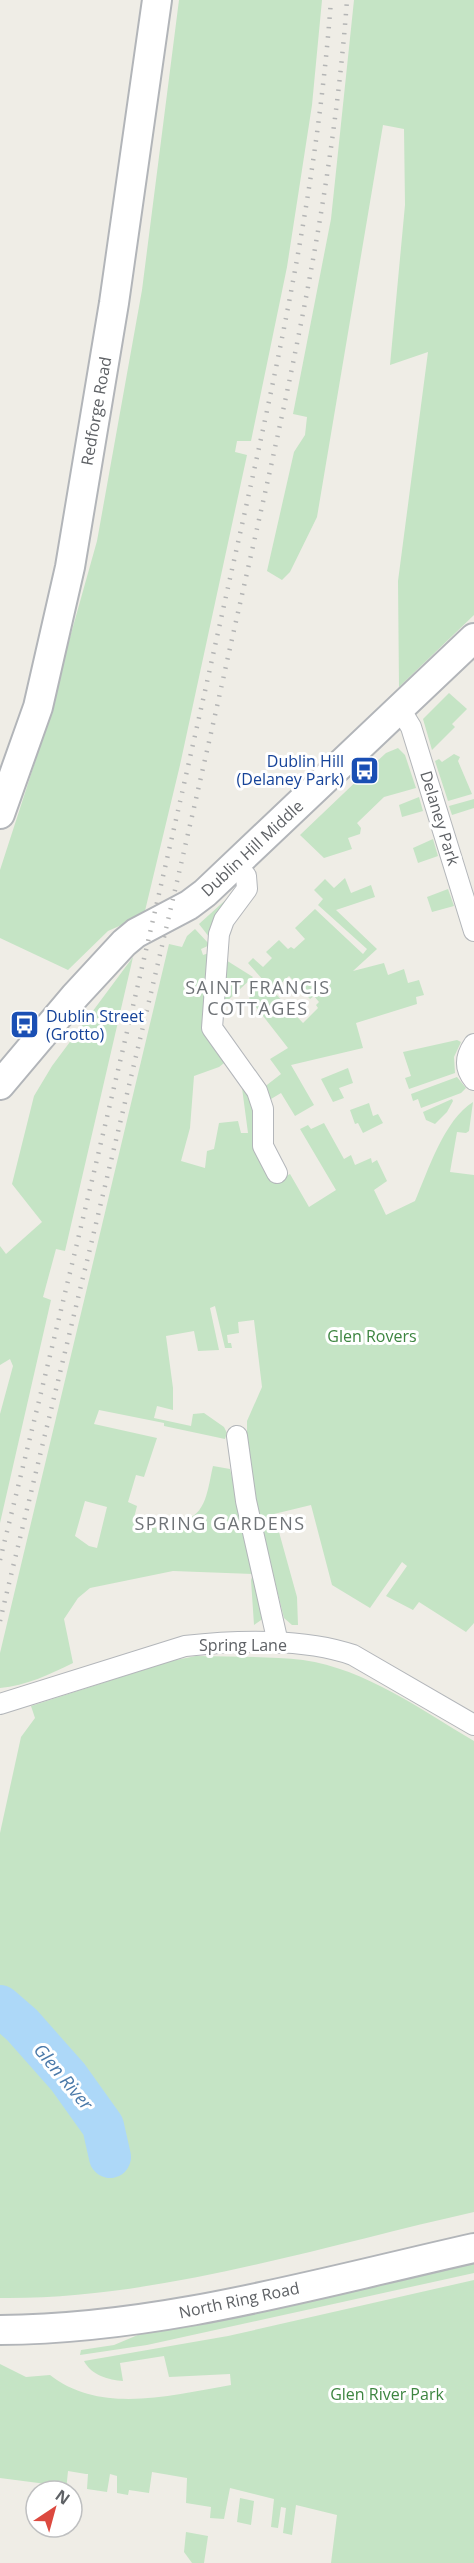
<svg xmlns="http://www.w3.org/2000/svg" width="474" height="2563" font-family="'Open Sans',sans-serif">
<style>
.green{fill:#c5e4c5;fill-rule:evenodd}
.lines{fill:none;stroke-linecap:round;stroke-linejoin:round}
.river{stroke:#add8f8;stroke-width:42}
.street-casing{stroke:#b3b6ba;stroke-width:22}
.secondary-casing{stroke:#b2b5b9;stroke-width:32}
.street{stroke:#fff;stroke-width:20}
.secondary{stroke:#fff;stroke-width:28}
.rail{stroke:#b4b5b5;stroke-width:4.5;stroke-dasharray:1.5 8;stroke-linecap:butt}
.labels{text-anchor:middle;stroke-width:6;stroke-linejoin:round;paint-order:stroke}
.street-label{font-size:16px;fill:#5e6165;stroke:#fff}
.transit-label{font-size:16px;fill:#164399;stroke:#fff;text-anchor:end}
.park-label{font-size:16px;fill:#3d8540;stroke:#fff}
.neighbourhood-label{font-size:18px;letter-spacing:1.5px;fill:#6f7377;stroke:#fff}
.water-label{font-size:18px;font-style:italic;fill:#4a79a9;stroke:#fff}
</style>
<rect width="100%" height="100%" fill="#efede6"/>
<g class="green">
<path d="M179 0H322L312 105 287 267 251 441H237L235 452 247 455 180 765 144 915 108 931 68 970 0 938V870L35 762 97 541 142 290Z"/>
<path d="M354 0H474V615L399 687 398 581 428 352 390 365 405 205 404 129 383 125 317 517 290 572 282 580 267 571 294 452 305 435 307 417 293 414 331 219Z"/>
<path d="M449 693 467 709 452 724 455 727 432 750 423 719Z"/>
<path d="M398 748 405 755 416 788 384 797 357 823 361 828 360 834 348 838 352 849 324 858 300 835 365 773 368 776 374 770 372 766 386 753Z"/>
<path d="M454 754 460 757 458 761 472 794 448 801 435 761 439 759 442 762Z"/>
<path d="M419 797 423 811 402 817 399 805Z"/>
<path d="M474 799V808L452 815 449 806Z"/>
<path d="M433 839 438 856 418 863 413 848Z"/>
<path d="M345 878 351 893 371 885 375 897 336 910 377 949 353 971 384 963 388 975 404 969 408 983 419 980 424 995 416 997 417 1004 356 1023 363 1048 291 1065 314 1105 295 1116 281 1093 271 1099 263 1088 281 1074 270 1059 288 1048 249 998 264 981 248 963 253 958 263 967 272 958 266 952 279 940 288 949 291 947 294 949 305 939 295 928 315 909 363 954 367 949 318 905 323 899 314 890 325 879 334 888ZM289 976 310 999 314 996 319 1002 316 1005 318 1008 303 1023 273 991Z"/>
<path d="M241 886 213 942 199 924Z"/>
<path d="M448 889 454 906 432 912 427 897Z"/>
<path d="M195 929 210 945 201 949 203 955 209 953 206 967 211 969 228 1060 219 1067 194 1076 190 1128 181 1161 205 1168 207 1151 214 1149 219 1123 238 1121 241 1133H248L242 1088 247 1090 253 1106 255 1148 274 1183 290 1174 309 1207 336 1190 300 1129 308 1125 311 1129 324 1123 344 1159 351 1155 355 1165 371 1158 372 1163 377 1160 387 1181 374 1190 386 1215 415 1201C428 1171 444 1120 473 1102L469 1131 466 1133 457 1132 450 1172 474 1175V1623L466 1632 419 1602 413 1610 386 1596 407 1566 402 1562 370 1608 332 1585 311 1505 274 1514 297 1597 298 1625H292L284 1618 251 1486 247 1442V1421L262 1387 254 1320 238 1322 239 1333 227 1335 228 1343H231L232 1348H225L215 1306 210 1308 219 1350 198 1351 194 1331 166 1336 173 1388V1410L157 1406 154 1418 191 1426 193 1414 204 1413 224 1427 227 1433 225 1439 164 1426V1423L99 1410 94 1424 157 1438 144 1477 136 1475 128 1502 137 1506 133 1522 173 1532 182 1520C207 1517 208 1486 213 1466L230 1469 264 1618 254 1625 251 1580 253 1574 173 1571 90 1588 78 1598 64 1619 73 1663C50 1674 26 1686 0 1688V1653L169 944 182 947 187 936ZM85 1501 107 1507 97 1548 89 1546 75 1536Z"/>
<path d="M133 957 65 1251 56 1249 43 1297 51 1300 0 1523V1414L13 1366 10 1359 0 1365V1246L6 1254 42 1222 12 1184 34 1096 52 1066Z"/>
<path d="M221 957 253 977 225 1003 220 973Z"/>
<path d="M457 1040 461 1042 454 1057 455 1073 409 1089 405 1078 411 1076 403 1052Z"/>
<path d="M348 1068 353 1083 339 1088 344 1098 333 1102 321 1079Z"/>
<path d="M457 1077 466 1088 461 1093 421 1108 418 1099 413 1101 411 1094Z"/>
<path d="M452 1099 453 1101 447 1112 435 1124 426 1120 423 1112Z"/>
<path d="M369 1103 373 1116 378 1114 383 1123 363 1133 358 1123 355 1124 350 1110Z"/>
<path d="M196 1656C232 1657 268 1656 303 1660 366 1669 421 1710 474 1741V2212C322 2246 156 2300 0 2298V1833L21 1737 35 1718 31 1706 171 1661Z"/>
<path d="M474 2260V2273L147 2345 80 2355 81 2350 114 2345 145 2332Z"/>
<path d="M474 2280V2563H331L337 2515 296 2505 292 2535 283 2533 286 2508 281 2507 278 2528 271 2527 274 2499 230 2488 224 2519 210 2518 211 2507 186 2503 187 2478 152 2472 149 2493 129 2490 128 2495 117 2493V2476L110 2474 107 2492 87 2489 88 2474H86L68 2471 66 2491H54V2485L0 2478V2364L26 2377 50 2375C101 2415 172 2395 231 2385L230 2374 169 2377 164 2356 120 2363 123 2381C109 2380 91 2375 84 2361L228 2336Z"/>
<path d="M240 2498 254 2501 251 2525 237 2522Z"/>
<path d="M186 2532 208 2536 204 2563H192L184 2552Z"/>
</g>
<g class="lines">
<path class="river" d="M0 2006 22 2025 68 2077 103 2126 110 2157"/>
<defs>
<g id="street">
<path d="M400 709 411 727 474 931"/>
<path d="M235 866 246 876 247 889 224 920 219 934 212 1028 257 1091 263 1109V1146L277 1173"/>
<path d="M474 1044C465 1057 464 1068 474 1080"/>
<path d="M237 1436 246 1501 278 1643"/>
<path d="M0 1704 185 1646C236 1640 304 1638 353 1655L474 1725"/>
</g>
<g id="secondary">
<path d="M0 814 38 707 70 567 114 303 157 0"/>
<path d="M0 1085 75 996 124 943 136 933 189 905 205 893 474 638"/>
<path d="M0 2330C161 2329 318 2283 474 2248"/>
</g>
</defs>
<use href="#street" class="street-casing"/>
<use href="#secondary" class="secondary-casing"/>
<use href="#street" class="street"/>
<use href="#secondary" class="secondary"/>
<g class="rail">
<path d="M0 1560C75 1256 147 952 215 646 262 432 315 219 331 0"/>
<path d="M0 1621C78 1297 158 973 230 648 278 434 331 219 347 0"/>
</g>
</g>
<defs>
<symbol id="bus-square" viewBox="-11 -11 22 22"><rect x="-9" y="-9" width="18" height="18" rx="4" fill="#1a4fb4" stroke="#fff"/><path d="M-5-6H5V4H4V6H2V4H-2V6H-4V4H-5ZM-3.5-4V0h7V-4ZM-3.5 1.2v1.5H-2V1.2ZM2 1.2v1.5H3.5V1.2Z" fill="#fff"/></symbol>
</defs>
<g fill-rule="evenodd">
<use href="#bus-square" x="348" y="754" width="33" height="33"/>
<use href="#bus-square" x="8" y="1008" width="33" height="33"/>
</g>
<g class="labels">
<g class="street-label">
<text transform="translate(96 411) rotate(-80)" y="6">Redforge Road</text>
<text transform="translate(440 818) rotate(73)" y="6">Delaney Park</text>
<text transform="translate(252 848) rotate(-43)" y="6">Dublin Hill Middle</text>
<text x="243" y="1651">Spring Lane</text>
<text transform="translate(239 2300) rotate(-12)" y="6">North Ring Road</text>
</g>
<g class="transit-label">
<text x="344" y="767">Dublin Hill<tspan x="344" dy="18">(Delaney Park)</tspan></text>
<text x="46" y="1022" text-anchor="start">Dublin Street<tspan x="46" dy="18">(Grotto)</tspan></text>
</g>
<g class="park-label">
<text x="372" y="1342">Glen Rovers</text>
<text x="387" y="2400">Glen River Park</text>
</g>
<g class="neighbourhood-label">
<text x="258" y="994">SAINT FRANCIS<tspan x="258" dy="21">COTTAGES</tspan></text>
<text x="220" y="1530">SPRING GARDENS</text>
</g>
<g class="water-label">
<text transform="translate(63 2077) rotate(50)" y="6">Glen River</text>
</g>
</g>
<g transform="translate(54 2509) rotate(36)"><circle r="28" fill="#ffffff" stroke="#bfc0c1" stroke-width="1.5"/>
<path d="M0-4.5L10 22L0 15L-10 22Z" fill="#dc493f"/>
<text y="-9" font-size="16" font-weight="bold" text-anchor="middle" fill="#5e6165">N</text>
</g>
</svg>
